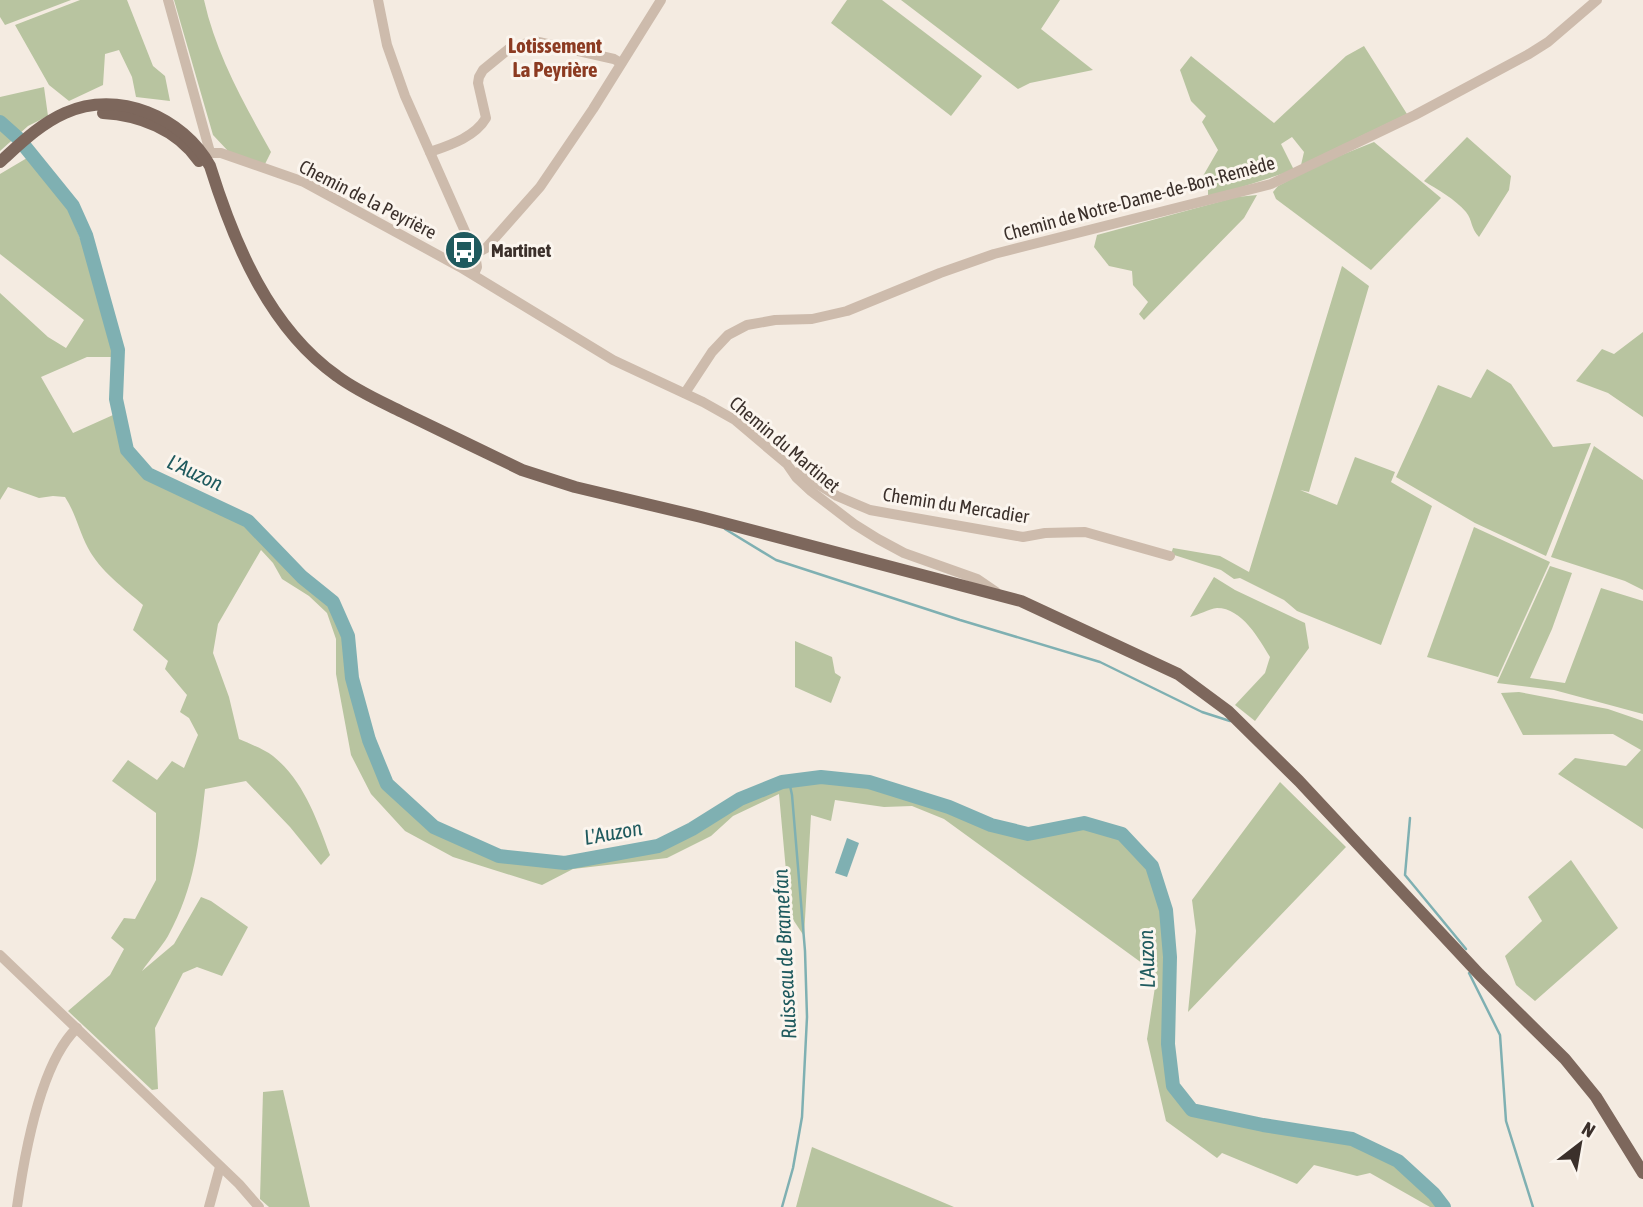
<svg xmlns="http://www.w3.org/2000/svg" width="1643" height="1207" font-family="'Asap Condensed',sans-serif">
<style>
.green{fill:#b8c4a0}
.water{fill:#7fb0b2}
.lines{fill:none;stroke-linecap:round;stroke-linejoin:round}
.stream{stroke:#7fb0b2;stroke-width:2.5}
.river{stroke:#7fb0b2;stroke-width:14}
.minor{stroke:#cdbbac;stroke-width:10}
.major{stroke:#7d675c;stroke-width:12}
.labels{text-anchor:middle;stroke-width:6;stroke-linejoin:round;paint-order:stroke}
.street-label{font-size:19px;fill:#3b302b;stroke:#fbf5ee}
.poi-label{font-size:19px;font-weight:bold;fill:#3b302b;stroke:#fbf5ee;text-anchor:start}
.neighbourhood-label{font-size:21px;font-weight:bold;fill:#8c3b22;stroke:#fbf5ee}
.water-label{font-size:21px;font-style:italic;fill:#1f5a5e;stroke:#fbf5ee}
</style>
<rect width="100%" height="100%" fill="#f4ebe1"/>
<g class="green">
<path d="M0 0H71L5 25 0 17Z"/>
<path d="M80 0H127L153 66 165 76 170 101 136 97 132 77 119 50 105 54 103 85 69 101 49 85 15 25Z"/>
<path d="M174 0H204C216 54 244 104 271 152L265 164 229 152 213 135Z"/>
<path d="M847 0H882L982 76 951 116 831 23Z"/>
<path d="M901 0H1060L1041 29 1093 70 1030 83 1018 89Z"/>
<path d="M1364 46 1407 114 1301 165 1304 152 1292 137 1281 144 1294 170 1208 198V184L1203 176 1218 150 1202 122 1206 116 1191 101 1180 70 1191 56 1274 123 1346 56Z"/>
<path d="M44 87 48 116 28 126 0 151V97Z"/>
<path d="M1467 137 1511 176 1509 190 1479 237C1470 227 1473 221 1466 212 1455 199 1438 190 1424 181Z"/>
<path d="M1374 142 1441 198 1371 270 1276 199 1273 192 1278 186 1324 162Z"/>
<path d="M27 158 68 209 86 253 115 352 113 357H87L41 377 73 433 113 415 123 453 145 476 247 524 299 579 330 605 344 637 349 681 368 742 385 787 433 831 498 859 566 865 659 849 692 832 741 802 783 784 822 781 869 785 949 811 990 828 1027 837 1082 827 1120 838 1148 868 1164 910 1169 958 1167 1046 1171 1087 1190 1112 1262 1128 1351 1142 1397 1162 1442 1207H1430L1370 1173 1357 1176 1314 1165 1297 1184 1222 1153 1217 1158 1166 1121 1147 1039 1157 974 944 819 912 806 884 807 835 800 831 821 811 815 804 936 790 915 779 794 733 816 711 836 667 858 573 869 542 885 453 857 405 831 371 794 351 755 336 674V639L327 613 309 596 282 579 273 563 261 550 218 624 213 653 229 697 239 739C250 744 264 749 273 756 304 781 317 820 330 855L321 865 290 827 246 781 205 789C199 842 195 887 168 936 161 948 150 959 142 971L174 944 201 897 211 901 248 927 222 976 197 967 183 973 155 1028 158 1089 152 1090 68 1011 110 975 124 949 111 938 124 918 135 919 156 880V813L112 781 128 760 157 780 172 761 184 768 198 735 189 718 180 712 187 695 165 669 168 661 133 630 143 605C124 588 100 571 88 548 79 531 76 514 65 497L53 496 39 498 8 487 0 500V293L48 337 66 348 84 320 0 254V174Z"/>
<path d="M1257 195 1244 218 1144 320 1139 314 1148 302 1133 285 1132 271 1109 266 1094 247 1097 235 1237 197Z"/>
<path d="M1342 266 1369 286 1309 492 1300 490 1337 505 1355 457 1395 472 1391 482 1432 506 1381 645 1297 611 1284 600 1240 578 1234 579 1221 570 1171 554 1173 548 1220 556 1249 572Z"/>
<path d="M1643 332V417L1608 393 1576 381 1602 349 1614 354Z"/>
<path d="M1487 369 1511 384 1553 447 1591 443 1546 556 1475 523 1396 477 1438 385 1471 398Z"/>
<path d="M1594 446 1643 480V590L1625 581 1551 557Z"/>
<path d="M1474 527 1550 562 1498 677 1427 657Z"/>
<path d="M1550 566 1572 573 1552 629 1530 678 1565 683 1601 588 1643 601V714L1554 690 1497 683Z"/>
<path d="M1214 577 1235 590 1305 623 1309 648 1255 721 1235 705 1265 673 1270 657C1259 639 1242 608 1217 608 1209 609 1198 615 1190 617Z"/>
<path d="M795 641 832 657 835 673 841 677 831 703 795 687Z"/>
<path d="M1519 692 1608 709 1643 721V829L1558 774 1575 758 1626 766 1641 750 1613 734 1523 735 1501 693Z"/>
<path d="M1280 782 1346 847 1188 1012 1196 931 1192 900Z"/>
<path d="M1571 860 1618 928 1535 1001 1516 985 1505 956 1542 921 1528 897Z"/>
<path d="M283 1090 310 1207H269L260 1199 263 1092Z"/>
<path d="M812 1147 954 1207H796Z"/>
</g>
<path class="water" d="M847 838 859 843 847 877 835 873Z"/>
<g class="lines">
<g class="stream">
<path d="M725 529 776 560 960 620 1100 662 1202 712 1230 721"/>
<path d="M1410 818 1405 875 1466 949"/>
<path d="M1469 973 1500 1035 1506 1121 1533 1207"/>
<path d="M782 1207 793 1168 802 1117 807 1017 805 951 792 795 789 781"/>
</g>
<path class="river" d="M0 122 18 138 73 206 86 235 118 350 116 399 127 450 148 474 248 521 302 577 333 602 348 636 352 678 369 740 387 784 434 827 499 856 565 863 658 846 692 829 740 799 782 782 821 777 869 782 949 807 991 825 1028 834 1084 823 1122 834 1152 866 1166 910 1170 957 1168 1044 1173 1086 1192 1110 1263 1125 1352 1139 1398 1161 1434 1194 1444 1207"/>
<g class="minor">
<path d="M168 0 210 152"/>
<path d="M378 0 387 45 405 96 475 254 477 267 474 274"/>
<path d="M430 152C450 145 475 137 486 118L478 83 479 77 483 70 510 48 534 41 614 59 621 63"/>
<path d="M203 153H221L304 182 460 267 613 360 703 402 735 420 787 464 796 477 811 491 854 524 878 539 904 553 977 579 996 592"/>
<path d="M475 254 486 248 540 187 593 109 661 0"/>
<path d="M685 393 712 352 728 335 747 325 775 320 812 319 847 311 940 273 994 254 1271 184 1415 115 1529 54 1548 42 1597 0"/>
<path d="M798 472 837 496 870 510 1023 537 1045 533 1085 532 1170 556"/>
<path d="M0 955 239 1184 259 1207"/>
<path d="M17 1207C24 1157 40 1063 77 1028"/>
<path d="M209 1207 220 1167"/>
</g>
<g class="major">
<path d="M103 113C139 115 177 129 199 161"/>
<path d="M0 162C20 144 40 124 65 113 118 89 183 117 210 166 234 243 269 328 337 376 357 391 380 401 402 412 442 431 482 451 522 470L575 487 701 517 1021 601 1178 674 1228 711 1299 781 1479 974 1565 1059 1596 1097 1643 1173"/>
</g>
</g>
<defs>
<symbol id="bus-disc" viewBox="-11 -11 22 22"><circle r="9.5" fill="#1f5a5e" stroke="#fbf5ee"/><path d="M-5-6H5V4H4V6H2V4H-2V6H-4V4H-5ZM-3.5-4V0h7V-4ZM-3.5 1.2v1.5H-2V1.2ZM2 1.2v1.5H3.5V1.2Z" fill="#fff"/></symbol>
</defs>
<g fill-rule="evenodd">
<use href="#bus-disc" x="442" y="228" width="44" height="44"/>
</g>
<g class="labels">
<g class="street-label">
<text transform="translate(1139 198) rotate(-15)" y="7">Chemin de Notre-Dame-de-Bon-Remède</text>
<text transform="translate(368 199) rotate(27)" y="7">Chemin de la Peyrière</text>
<text transform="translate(785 444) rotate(40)" y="7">Chemin du Martinet</text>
<text transform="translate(956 505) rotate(9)" y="7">Chemin du Mercadier</text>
</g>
<g class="poi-label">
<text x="491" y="257">Martinet</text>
</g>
<g class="neighbourhood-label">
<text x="555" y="53">Lotissement<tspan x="555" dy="24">La Peyrière</tspan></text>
</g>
<g class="water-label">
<text transform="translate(195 473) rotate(25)" y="7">L'Auzon</text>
<text transform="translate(613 833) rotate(-10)" y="7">L'Auzon</text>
<text transform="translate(785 954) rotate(-93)" y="7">Ruisseau de Bramefan</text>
<text transform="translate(1147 959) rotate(-92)" y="7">L'Auzon</text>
</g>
</g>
<g transform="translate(1580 1144) rotate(31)" stroke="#fbf5ee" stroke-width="5" paint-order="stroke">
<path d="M0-5L12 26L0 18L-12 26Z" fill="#3b302b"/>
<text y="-10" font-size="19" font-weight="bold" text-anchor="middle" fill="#3b302b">N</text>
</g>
</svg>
